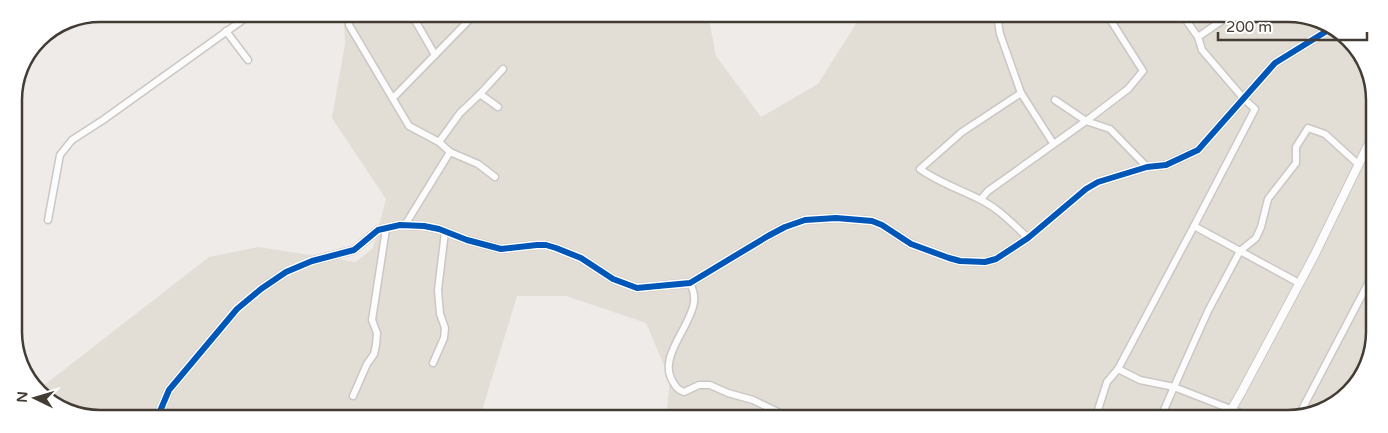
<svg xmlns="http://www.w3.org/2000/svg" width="1388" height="433" font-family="'Varela Round',sans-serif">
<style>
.residential{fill:#e2ddd5}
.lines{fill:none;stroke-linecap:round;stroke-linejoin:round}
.minor-casing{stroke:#cac7c4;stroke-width:9}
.tertiary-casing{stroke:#cac7c4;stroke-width:10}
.minor{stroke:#fcfcfc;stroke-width:6}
.tertiary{stroke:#fcfcfc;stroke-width:8}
.cycleway-casing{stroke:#fff;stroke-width:9}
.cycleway{stroke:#0057b8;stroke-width:6}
.rim{fill:none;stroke:#433c35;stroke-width:2.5}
</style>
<rect width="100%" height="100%" fill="#eeebe8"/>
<path class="residential" d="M344 14 708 15 716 56 761 117 818 84 861 16 1311 17 1353 43 1373 84 1371 356 1341 401 1293 419 666 418 670 379 646 323 566 296H517L480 417 77 416 45 396 43 386 209 257 258 247 356 262 373 248 386 199 332 118 345 44Z"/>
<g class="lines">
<defs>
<g id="minor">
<path d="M348 14 349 25 409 126 439 142 450 152 405 225"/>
<path d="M412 15 435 55 474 15"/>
<path d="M997 16 1000 34 1021 93"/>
<path d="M1183 16 1198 37 1202 50 1244 99 1255 109 1194 226 1240 251 1256 238 1261 227 1268 199 1296 163V147L1308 128 1325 134 1358 164"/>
<path d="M226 31 248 60"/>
<path d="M1198 37 1227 17"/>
<path d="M480 94 498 107"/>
<path d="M393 98 435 55"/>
<path d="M1055 100 1086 121 1110 129 1147 167"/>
<path d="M439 142 460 113 480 94 503 69"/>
<path d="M450 152 478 164 495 177"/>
<path d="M981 199 988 191 1086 121 1128 89 1143 71 1108 16"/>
<path d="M48 220 60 155 72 140 103 120 251 14"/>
<path d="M1028 238C1012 223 998 208 979 199 959 189 938 182 920 169L962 132 1021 93 1053 143"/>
<path d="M690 283C693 289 695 294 694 302 691 327 657 357 673 382 676 387 678 390 684 392L699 385H710L728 393 753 400 782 414 794 418"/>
<path d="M433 363 444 338 445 328 440 314 438 290 445 232"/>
<path d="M353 396 367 364 374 354 376 345 377 333 372 320 386 229"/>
<path d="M1298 417 1372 276"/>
<path d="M1095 419 1107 382 1118 369"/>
<path d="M1160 419 1174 387 1140 380 1118 369 1194 226"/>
<path d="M1256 419 1174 387 1208 311 1240 251 1299 283"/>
</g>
<g id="tertiary">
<path d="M158 416 169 390 237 309 261 289 286 272 312 261 354 250 378 230 400 225 424 226 439 229 467 240 501 249 537 245H546L556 248 581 258 613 279 637 288 690 283 768 236 785 227 805 220 836 218 872 221 882 225 911 244 949 258 960 261 985 262 996 259 1028 238 1086 189 1098 182 1147 167 1166 165 1198 150 1275 63 1330 29"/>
<path d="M1226 419 1242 391 1314 256 1372 137"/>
</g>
</defs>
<use href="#minor" class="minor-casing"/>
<use href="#tertiary" class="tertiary-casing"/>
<use href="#minor" class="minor"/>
<use href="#tertiary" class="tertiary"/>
<defs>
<path id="cycleway" d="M158 416 169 390 237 309 261 289 286 272 312 261 354 250 378 230 400 225 424 226 439 229 467 240 501 249 537 245H546L556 248 581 258 613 279 637 288 690 283 768 236 785 227 805 220 836 218 872 221 882 225 911 244 949 258 960 261 985 262 996 259 1028 238 1086 189 1098 182 1147 167 1166 165 1198 150 1275 63 1330 29"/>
</defs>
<use href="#cycleway" class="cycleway-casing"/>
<use href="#cycleway" class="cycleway"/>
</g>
<path d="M0 0H1388V433H0ZM100 22H1288A78 78 0 0 1 1366 100V332A78 78 0 0 1 1288 410H100A78 78 0 0 1 22 332V100A78 78 0 0 1 100 22Z" fill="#fff" fill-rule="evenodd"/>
<path class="rim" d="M100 22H1288A78 78 0 0 1 1366 100V332A78 78 0 0 1 1288 410H100A78 78 0 0 1 22 332V100A78 78 0 0 1 100 22Z"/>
<g transform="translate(35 398) rotate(275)" stroke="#ffffff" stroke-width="4" paint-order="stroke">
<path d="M0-4L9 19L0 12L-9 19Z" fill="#433c35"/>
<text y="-8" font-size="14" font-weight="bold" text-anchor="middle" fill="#433c35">N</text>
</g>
<path d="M1218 32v8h149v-8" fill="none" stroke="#433c35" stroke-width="2.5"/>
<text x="1226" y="32" font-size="15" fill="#433c35" stroke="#ffffff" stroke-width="4" paint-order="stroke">200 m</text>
</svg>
